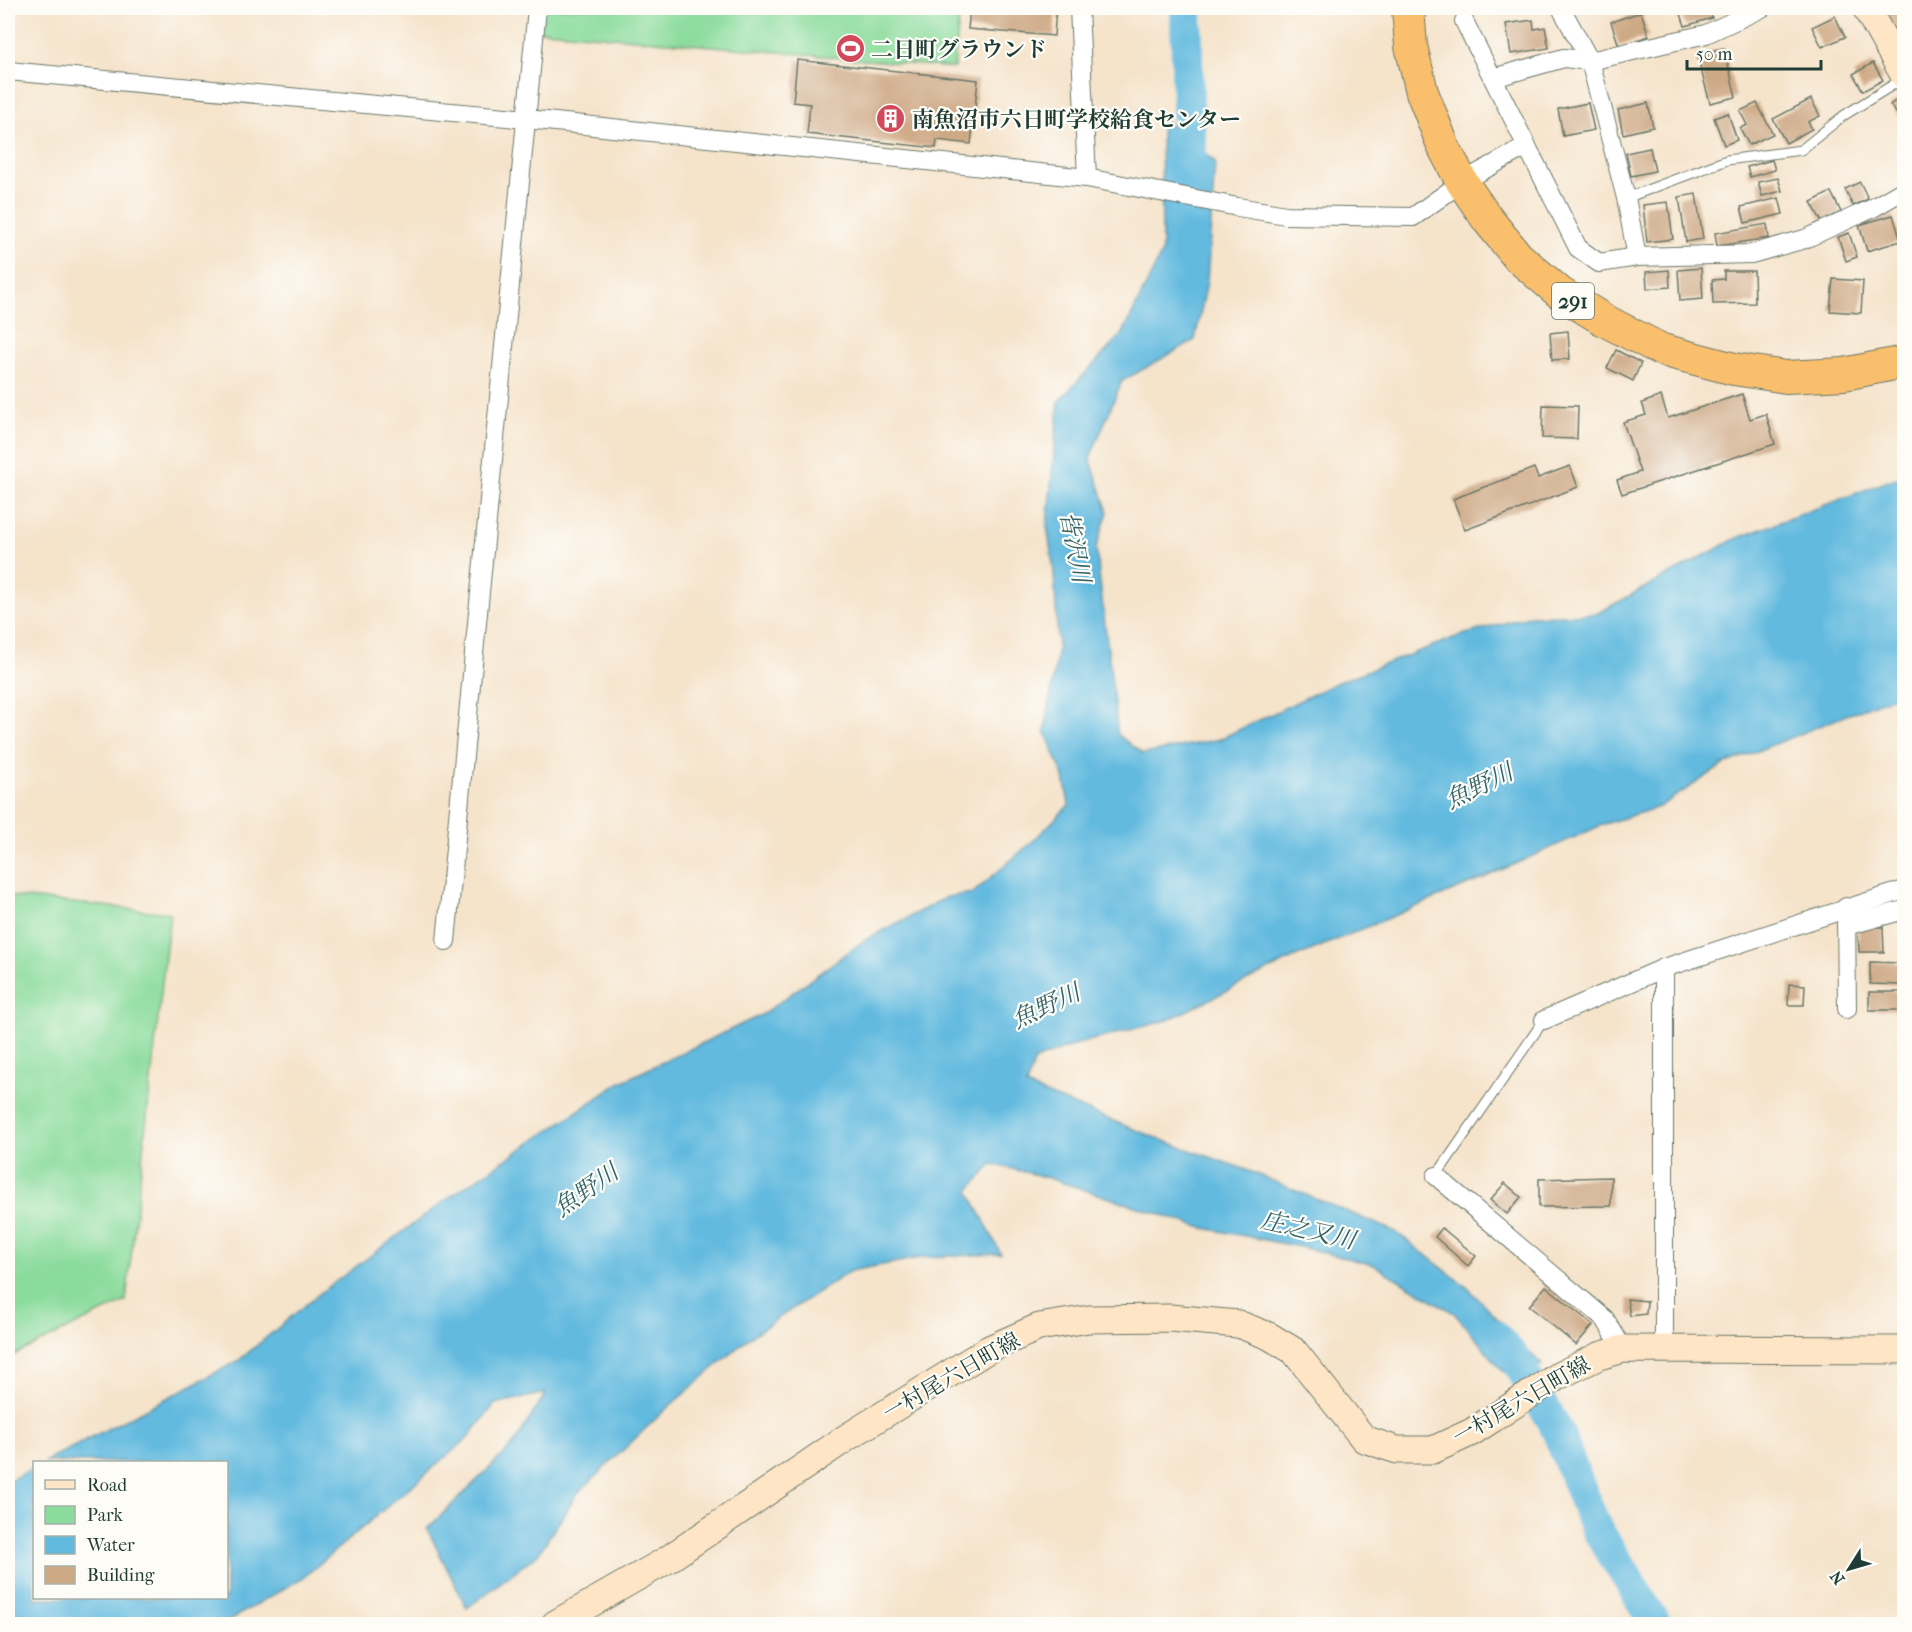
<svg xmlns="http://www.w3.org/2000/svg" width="1912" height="1632" font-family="'IM FELL French Canon','Noto Serif JP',serif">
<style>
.green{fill:#8adb9c;stroke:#548c68;stroke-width:1.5}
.water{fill:#62badf;stroke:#407c8a;stroke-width:1.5}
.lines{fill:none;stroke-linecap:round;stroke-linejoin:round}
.river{stroke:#62badf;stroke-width:32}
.building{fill:#cea985}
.service-casing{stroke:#6a7768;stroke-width:11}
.minor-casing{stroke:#6a7768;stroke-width:20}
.secondary-casing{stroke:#6a7768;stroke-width:29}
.trunk-casing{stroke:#6a7768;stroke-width:34}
.service{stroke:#fff;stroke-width:9}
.minor{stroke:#fff;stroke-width:18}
.secondary{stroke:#fde5c5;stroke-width:27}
.trunk{stroke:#f9bf6d;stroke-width:32}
.labels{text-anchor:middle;stroke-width:4.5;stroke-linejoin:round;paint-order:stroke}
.shield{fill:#fdfcf7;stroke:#62766e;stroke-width:1.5}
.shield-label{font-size:21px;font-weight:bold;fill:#1f3d34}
.poi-label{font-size:22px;font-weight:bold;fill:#1f3d34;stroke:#fdfcf7;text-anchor:start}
.street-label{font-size:22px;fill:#1f3d34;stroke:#fdfcf7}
.water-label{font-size:24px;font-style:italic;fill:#336267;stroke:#fdfcf7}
</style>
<rect width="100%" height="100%" fill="#fdfcf7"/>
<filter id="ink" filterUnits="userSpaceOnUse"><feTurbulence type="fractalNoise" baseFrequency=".0167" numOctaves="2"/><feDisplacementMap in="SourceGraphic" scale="12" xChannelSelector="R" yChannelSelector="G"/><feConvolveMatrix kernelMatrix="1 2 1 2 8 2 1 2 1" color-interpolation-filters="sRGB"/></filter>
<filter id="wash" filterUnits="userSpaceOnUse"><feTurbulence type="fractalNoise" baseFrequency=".008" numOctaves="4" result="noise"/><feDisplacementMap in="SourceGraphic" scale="24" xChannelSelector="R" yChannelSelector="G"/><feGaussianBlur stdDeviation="1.35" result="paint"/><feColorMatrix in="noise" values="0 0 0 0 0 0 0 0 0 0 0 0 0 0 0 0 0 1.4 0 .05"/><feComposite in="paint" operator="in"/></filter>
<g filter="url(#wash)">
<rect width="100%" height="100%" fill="#f5e3ca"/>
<g class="green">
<path d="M537 8H960L954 68 535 30Z"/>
<path d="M8 896 170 913 126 1301 8 1358Z"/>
</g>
<path class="water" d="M1161 117 1215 162 1207 282 1195 340 1122 381 1090 458 1108 512 1096 548 1118 735 1143 754 1220 739 1338 682 1459 636 1529 616 1596 614 1735 539 1904 475V692L1725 764 1659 807 1604 824 1477 881 1293 958 1168 1020 1077 1044 1035 1060 1026 1086 1156 1138 1244 1169 1396 1232 1467 1287 1542 1365 1504 1372 1454 1313 1374 1265 1305 1248 1199 1227 1045 1177 992 1164 969 1191 1001 1254 925 1257 850 1271 751 1336 664 1411 577 1494 538 1554 467 1608 427 1529 514 1444 546 1393 495 1404 467 1439 304 1577 223 1624H8V1481L34 1468V1598H226V1462H44L238 1361 315 1297 451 1196 621 1082 763 1014 865 940 947 897 973 893 1032 842 1069 805 1064 777 1045 731 1058 647 1054 572 1047 526 1059 401 1123 333 1162 252Z"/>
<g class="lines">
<g class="river">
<path d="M1186 8 1188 109 1193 183"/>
<path d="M1495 1336 1517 1361 1557 1430 1595 1526 1656 1624"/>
</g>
</g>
<g id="blocks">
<g class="building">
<path d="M970 8H1056L1054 36 968 29Z"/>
<path d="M1679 8H1709L1712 18 1685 26Z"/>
<path d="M1895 8 1903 23 1893 29 1884 14Z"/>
<path d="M1641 12 1649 36 1619 46 1611 22Z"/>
<path d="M1835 16 1845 37 1822 47 1812 27Z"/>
<path d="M1533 20 1534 29 1545 27 1549 48 1511 54 1506 24Z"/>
<path d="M1724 48 1736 97 1710 103 1697 55Z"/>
<path d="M797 60 978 80 971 144 937 140 936 148 807 134 810 104 793 102Z"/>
<path d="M1873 63 1883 80 1863 91 1853 74Z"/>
<path d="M1902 96 1904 99V121L1903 122 1890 105Z"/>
<path d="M1811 99 1820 116 1808 122 1812 129 1786 143 1773 119Z"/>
<path d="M1588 103 1594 130 1563 136 1558 109Z"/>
<path d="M1648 103 1653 127 1623 134 1618 110Z"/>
<path d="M1757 103 1773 134 1749 145 1740 128 1747 125 1740 111Z"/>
<path d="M1728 113 1737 140 1724 145 1714 118Z"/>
<path d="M1650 148 1655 171 1631 176 1626 153Z"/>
<path d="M1772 160 1775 170 1750 177 1747 167Z"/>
<path d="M1778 178 1782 191 1762 196 1758 182Z"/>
<path d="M1860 182 1868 199 1853 206 1845 189Z"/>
<path d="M1831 192 1841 212 1822 222 1811 202Z"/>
<path d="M1696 194 1703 239 1686 242 1679 197Z"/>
<path d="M1779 198 1783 214 1745 223 1741 207Z"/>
<path d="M1668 202 1673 239 1647 242 1643 205Z"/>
<path d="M1893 215 1901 241 1867 251 1859 225Z"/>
<path d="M1767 224 1769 238 1717 246 1715 233Z"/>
<path d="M1849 233 1857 257 1846 261 1838 237Z"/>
<path d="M1701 268 1703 299 1680 301 1678 270Z"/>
<path d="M1669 270 1670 287 1647 289 1646 272Z"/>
<path d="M1724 271H1754L1755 303 1713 304 1712 280 1724 279Z"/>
<path d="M1833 279 1863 281 1861 313 1830 311Z"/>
<path d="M1568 331 1570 359 1552 360 1550 333Z"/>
<path d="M1616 350 1641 363 1633 381 1607 368Z"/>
<path d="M1742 394 1750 419 1766 414 1775 444 1622 494 1617 480 1640 472 1623 422 1646 415 1642 403 1661 396 1668 418Z"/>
<path d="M1543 405 1578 406 1577 439 1542 438Z"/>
<path d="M1570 466 1578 487 1465 530 1453 499 1534 468 1538 478Z"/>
<path d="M1858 927H1883L1884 952H1859Z"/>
<path d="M1870 962 1903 963V985L1870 984Z"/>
<path d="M1789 984 1805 985 1804 1005H1788Z"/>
<rect x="1869" y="992" width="33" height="18"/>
<path d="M1611 1177V1206L1539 1207V1179Z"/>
<path d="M1505 1183 1521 1197 1507 1214 1490 1200Z"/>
<path d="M1442 1228 1476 1256 1468 1266 1435 1237Z"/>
<path d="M1546 1286 1593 1325 1576 1345 1529 1306Z"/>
<path d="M1627 1299 1647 1301 1646 1314 1630 1316Z"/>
</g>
</g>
</g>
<g filter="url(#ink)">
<use href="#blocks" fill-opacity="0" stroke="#6a7768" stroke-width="1.5"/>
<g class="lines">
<defs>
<g id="service">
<path d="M1626 198 1727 160 1801 150 1843 116 1904 78"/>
<path d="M1436 1176 1544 1020"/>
</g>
<g id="minor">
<path d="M1079 8 1087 178"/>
<path d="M1561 8 1590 61 1626 198 1637 257"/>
<path d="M1464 21 1578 248 1599 263 1637 257 1751 254 1805 239 1871 209 1904 190"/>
<path d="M8 71 527 119 1087 178 1238 207 1286 215 1413 217 1462 182 1527 146"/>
<path d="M1493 78 1564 58 1590 61 1706 34 1762 8"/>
<path d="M1846 907 1847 1009"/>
<path d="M1846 926 1904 910"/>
<path d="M446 941 537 8"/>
<path d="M1544 1020 1664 968 1904 890"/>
<path d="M1436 1176 1605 1319 1623 1349"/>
<path d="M1664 1348V968"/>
</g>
<g id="secondary">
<path d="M1866 8 1904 75"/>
<path d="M555 1624 667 1560 846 1438 989 1349 1039 1327 1089 1319 1170 1318 1238 1324 1269 1336 1294 1351 1364 1439 1397 1450H1433L1472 1432 1558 1376 1599 1356 1623 1349 1904 1350"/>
</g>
<path id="trunk" d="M1408 8 1411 46 1422 92 1444 148 1462 182 1488 220 1518 257 1560 293 1604 320 1662 350 1734 369 1786 377 1844 374 1904 362"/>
</defs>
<use href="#service" class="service-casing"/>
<use href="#minor" class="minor-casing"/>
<use href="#secondary" class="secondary-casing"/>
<use href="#trunk" class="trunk-casing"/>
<use href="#service" class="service"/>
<use href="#minor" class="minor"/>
<use href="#secondary" class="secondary"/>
<use href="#trunk" class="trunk"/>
</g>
</g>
<defs>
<symbol id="stadium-disc" viewBox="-11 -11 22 22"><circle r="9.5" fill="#d1495b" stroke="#fdfcf7"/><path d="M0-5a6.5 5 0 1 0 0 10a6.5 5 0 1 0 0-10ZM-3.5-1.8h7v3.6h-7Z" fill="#fff"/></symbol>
<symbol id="building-disc" viewBox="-11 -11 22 22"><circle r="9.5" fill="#d1495b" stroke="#fdfcf7"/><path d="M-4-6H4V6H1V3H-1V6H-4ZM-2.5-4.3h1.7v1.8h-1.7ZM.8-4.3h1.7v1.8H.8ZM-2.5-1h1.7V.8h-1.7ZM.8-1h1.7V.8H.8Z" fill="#fff"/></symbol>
</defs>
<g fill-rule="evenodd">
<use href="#stadium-disc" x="834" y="32" width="33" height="33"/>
<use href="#building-disc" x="874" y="102" width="33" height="33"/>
</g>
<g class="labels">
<rect class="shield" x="1552" y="283" width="42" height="36" rx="4.5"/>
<g class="shield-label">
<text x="1573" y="308">291</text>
</g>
<g class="poi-label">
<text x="871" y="57">二日町グラウンド</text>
<text x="912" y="127">南魚沼市六日町学校給食センター</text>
</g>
<g class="street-label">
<text transform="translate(951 1376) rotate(-30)" y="8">一村尾六日町線</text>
<text transform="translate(1521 1400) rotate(-30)" y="8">一村尾六日町線</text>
</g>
<g class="water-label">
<text transform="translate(1075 547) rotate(79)" y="8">皆沢川</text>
<text transform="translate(1479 786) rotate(-26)" y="8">魚野川</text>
<text transform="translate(1046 1006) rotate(-25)" y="8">魚野川</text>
<text transform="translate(586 1190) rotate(-35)" y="8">魚野川</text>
<text transform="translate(1308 1230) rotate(13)" y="8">庄之又川</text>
</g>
</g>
<rect width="1912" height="1632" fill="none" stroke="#fdfcf7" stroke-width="30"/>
<rect x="33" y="1461" width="195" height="138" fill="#fdfcf7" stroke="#a4b0a9" stroke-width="1.5"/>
<rect x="45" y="1480" width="30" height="9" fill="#fde5c5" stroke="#a4b0a9" stroke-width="1.5"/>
<text x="87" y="1491" font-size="18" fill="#1f3d34">Road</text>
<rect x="45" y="1506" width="30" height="18" fill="#8adb9c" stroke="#a4b0a9" stroke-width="1.5"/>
<text x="87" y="1521" font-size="18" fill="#1f3d34">Park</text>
<rect x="45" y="1536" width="30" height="18" fill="#62badf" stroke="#a4b0a9" stroke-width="1.5"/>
<text x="87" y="1551" font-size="18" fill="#1f3d34">Water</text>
<rect x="45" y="1566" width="30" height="18" fill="#cea985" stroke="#a4b0a9" stroke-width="1.5"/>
<text x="87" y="1581" font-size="18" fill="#1f3d34">Building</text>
<g transform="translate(1849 1569) rotate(233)" stroke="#fdfcf7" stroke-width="4.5" paint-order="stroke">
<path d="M0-4.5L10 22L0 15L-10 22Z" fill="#1f3d34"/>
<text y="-9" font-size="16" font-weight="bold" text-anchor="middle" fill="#1f3d34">N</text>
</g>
<path d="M1687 60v9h134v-9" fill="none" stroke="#1f3d34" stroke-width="3"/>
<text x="1696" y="60" font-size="18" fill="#1f3d34" stroke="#fdfcf7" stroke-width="4.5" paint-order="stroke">50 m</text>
</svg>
